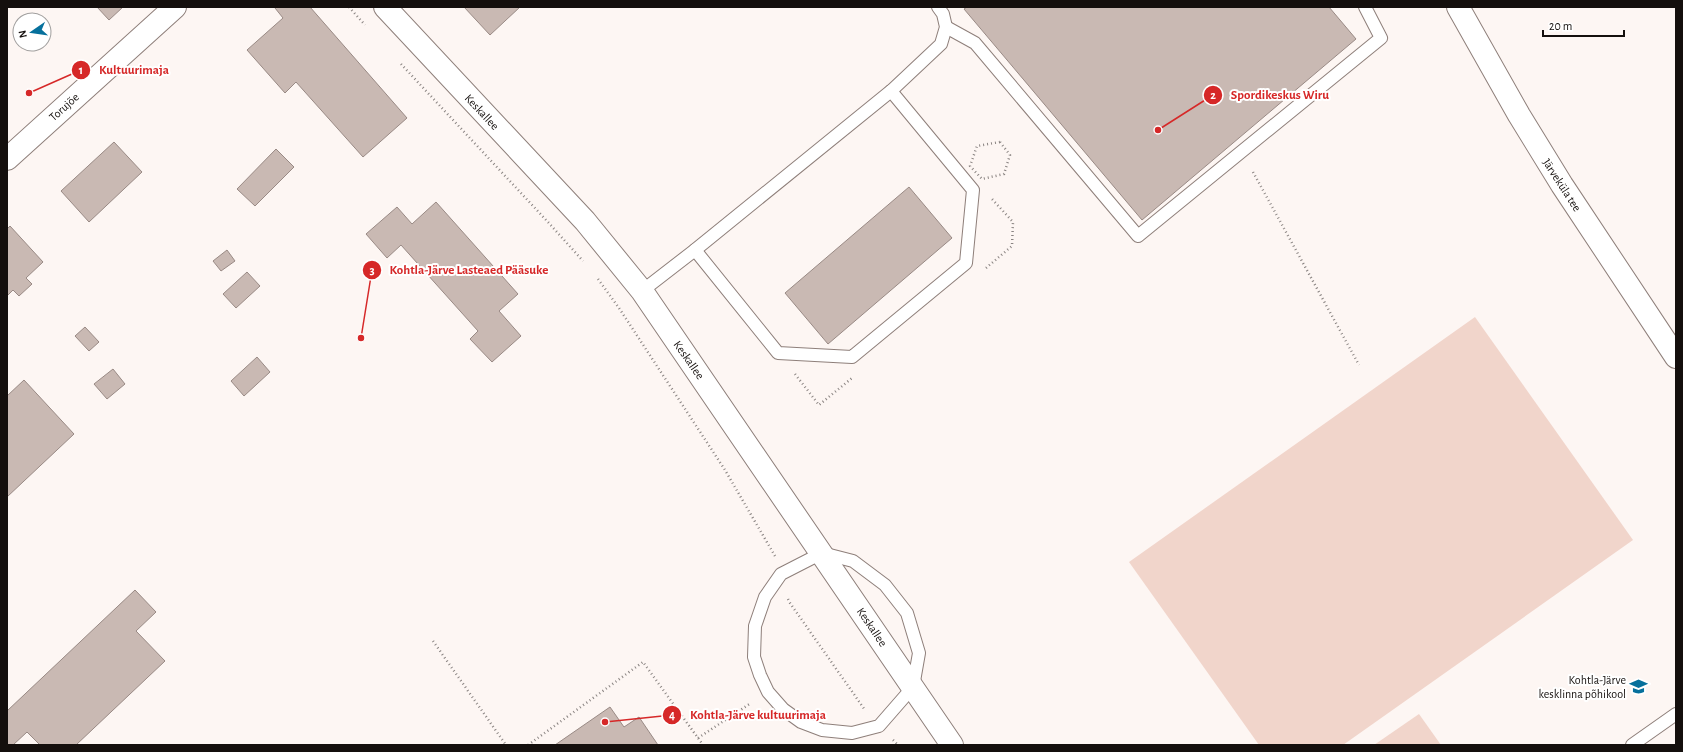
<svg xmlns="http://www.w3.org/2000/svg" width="1683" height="752" font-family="'Alegreya Sans',sans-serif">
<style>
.green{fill:#f1d5cb}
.building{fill:#c9b9b3;stroke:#998a85}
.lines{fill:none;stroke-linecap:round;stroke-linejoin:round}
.service-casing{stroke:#8e7f7a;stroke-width:14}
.minor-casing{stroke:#8e7f7a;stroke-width:24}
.secondary-casing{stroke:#8e7f7a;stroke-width:24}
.path{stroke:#8a8482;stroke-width:2.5;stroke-dasharray:1 3;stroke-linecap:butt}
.service{stroke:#fff;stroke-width:12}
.minor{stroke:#fff;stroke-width:22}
.secondary{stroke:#fff;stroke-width:22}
.labels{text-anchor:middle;stroke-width:4;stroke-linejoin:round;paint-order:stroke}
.street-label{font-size:12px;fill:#140f0d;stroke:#fff}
.poi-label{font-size:12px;fill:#140f0d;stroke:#fff;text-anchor:end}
.leader{fill:none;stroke:#d62828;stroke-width:1.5}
.callout-dot{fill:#d62828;stroke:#fff;stroke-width:1.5}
.mark-label{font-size:12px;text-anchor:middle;font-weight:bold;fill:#fff}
.callout-label{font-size:13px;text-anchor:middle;font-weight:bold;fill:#d62828;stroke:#fff;stroke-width:4;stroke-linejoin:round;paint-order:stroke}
</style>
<rect width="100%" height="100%" fill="#fdf6f3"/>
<g class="green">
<path d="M1475 317 1633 540 1343 745H1259L1129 562Z"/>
<path d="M1419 714 1441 745H1374Z"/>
</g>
<g class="building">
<path d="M97 7H123L109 20Z"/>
<path d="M276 7H310L407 118 363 157 296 82 285 93 247 50 283 18 275 8Z"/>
<path d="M464 7H520L490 35Z"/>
<path d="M967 7H1329L1356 39 1142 220 964 9Z"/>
<path d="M114 142 142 172 89 222 61 191Z"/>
<path d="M276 149 294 167 255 206 237 189Z"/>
<path d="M909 187 952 238 828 344 785 293Z"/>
<path d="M436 202 518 294 499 311 521 336 492 362 470 339 478 331 401 245 387 258 366 234 397 207 412 224Z"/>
<path d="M10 226 43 262 26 278 32 284 19 296 13 290 7 296V229Z"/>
<path d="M227 250 235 261 221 271 213 261Z"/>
<path d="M247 272 260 286 236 308 223 294Z"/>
<path d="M85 327 99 342 89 351 75 336Z"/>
<path d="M257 357 270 372 244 396 231 381Z"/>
<path d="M113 369 125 384 107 399 94 384Z"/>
<path d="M24 380 74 434 7 497V396Z"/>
<path d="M135 590 156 612 136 631 165 661 76 745H40L27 732 13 745H7V711Z"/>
<path d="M610 707 624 727 639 717 658 745H555Z"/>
</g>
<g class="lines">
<defs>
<g id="service">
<path d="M946 27 975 43 1138 236 1381 38 1365 7"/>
<path d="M695 250 778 353 852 357 966 263 973 190 891 91"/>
<path d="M642 291 695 250 891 91 941 44 946 27 943 14 938 7"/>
<path d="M822 553 853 561 885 585 907 613 919 653 913 687 879 726 852 733 822 730 801 722 783 709 768 692 760 675 754 657 755 626 765 597 781 574Z"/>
<path d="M1632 745 1676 714"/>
</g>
<g id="minor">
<path d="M385 7 585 221 642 291 952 745"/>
<path d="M7 159 175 7"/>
</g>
<path id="secondary" d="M1458 7 1519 115 1562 185 1676 357"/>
</defs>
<use href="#service" class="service-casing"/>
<use href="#minor" class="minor-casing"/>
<use href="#secondary" class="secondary-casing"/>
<g class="path">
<path d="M349 7 365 25"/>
<path d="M401 64 547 221 583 261"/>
<path d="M1000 142 1010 155 1004 174 982 179 970 166 977 146Z"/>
<path d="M1253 172 1359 365"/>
<path d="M986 268 1012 246 1013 222 992 199"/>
<path d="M598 279 619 308 725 470 775 556"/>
<path d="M795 374 819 405 852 378"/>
<path d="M788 599 790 603 865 710"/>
<path d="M433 641 506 745"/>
<path d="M698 738 751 703"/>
<path d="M893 740 898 745"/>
<path d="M528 745 643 662 703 745"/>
</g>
<use href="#service" class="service"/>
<use href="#minor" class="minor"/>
<use href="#secondary" class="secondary"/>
</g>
<defs>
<symbol id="school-bare" viewBox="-9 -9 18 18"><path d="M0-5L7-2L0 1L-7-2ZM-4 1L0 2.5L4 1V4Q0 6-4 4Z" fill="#06709c" stroke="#fff" stroke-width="2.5" paint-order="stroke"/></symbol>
</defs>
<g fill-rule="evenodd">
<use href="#school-bare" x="1626" y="674" width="25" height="25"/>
</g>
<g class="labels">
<g class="street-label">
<text transform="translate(64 107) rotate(-42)" y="4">Torujõe</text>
<text transform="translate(482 112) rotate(47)" y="4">Keskallee</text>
<text transform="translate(1562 185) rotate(57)" y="4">Järveküla tee</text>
<text transform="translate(689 360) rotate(55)" y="4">Keskallee</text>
<text transform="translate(872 627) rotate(56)" y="4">Keskallee</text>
</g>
<g class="poi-label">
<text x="1626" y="684">Kohtla-Järve<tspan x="1626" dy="14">kesklinna põhikool</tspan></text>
</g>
</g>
<path class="leader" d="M29 93L81 70M1158 130L1213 95M361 338L372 270M605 722L672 715"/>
<g class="callout-dot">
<circle cx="29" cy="93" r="4"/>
<circle cx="1158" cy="130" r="4"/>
<circle cx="361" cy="338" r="4"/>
<circle cx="605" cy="722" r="4"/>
<circle cx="81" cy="70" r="10"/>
<circle cx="1213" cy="95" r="10"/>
<circle cx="372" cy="270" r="10"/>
<circle cx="672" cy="715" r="10"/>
</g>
<g class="mark-label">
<text x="81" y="74">1</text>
<text x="1213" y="99">2</text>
<text x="372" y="274">3</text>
<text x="672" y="719">4</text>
</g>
<g class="callout-label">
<text x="134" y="74">Kultuurimaja</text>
<text x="1280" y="99">Spordikeskus Wiru</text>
<text x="469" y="274">Kohtla-Järve Lasteaed Pääsuke</text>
<text x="758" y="719">Kohtla-Järve kultuurimaja</text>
</g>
<rect width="1683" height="752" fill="none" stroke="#140f0d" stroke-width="16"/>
<g transform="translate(32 32) rotate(257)"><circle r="19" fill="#ffffff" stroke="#a19f9e"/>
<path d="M0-3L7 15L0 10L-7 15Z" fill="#06709c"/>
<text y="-6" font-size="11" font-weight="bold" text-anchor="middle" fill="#140f0d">N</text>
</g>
<path d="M1543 30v6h81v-6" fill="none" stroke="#140f0d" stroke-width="2"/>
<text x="1549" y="30" font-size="12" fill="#140f0d" stroke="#ffffff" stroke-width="3" paint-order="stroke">20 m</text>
</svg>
